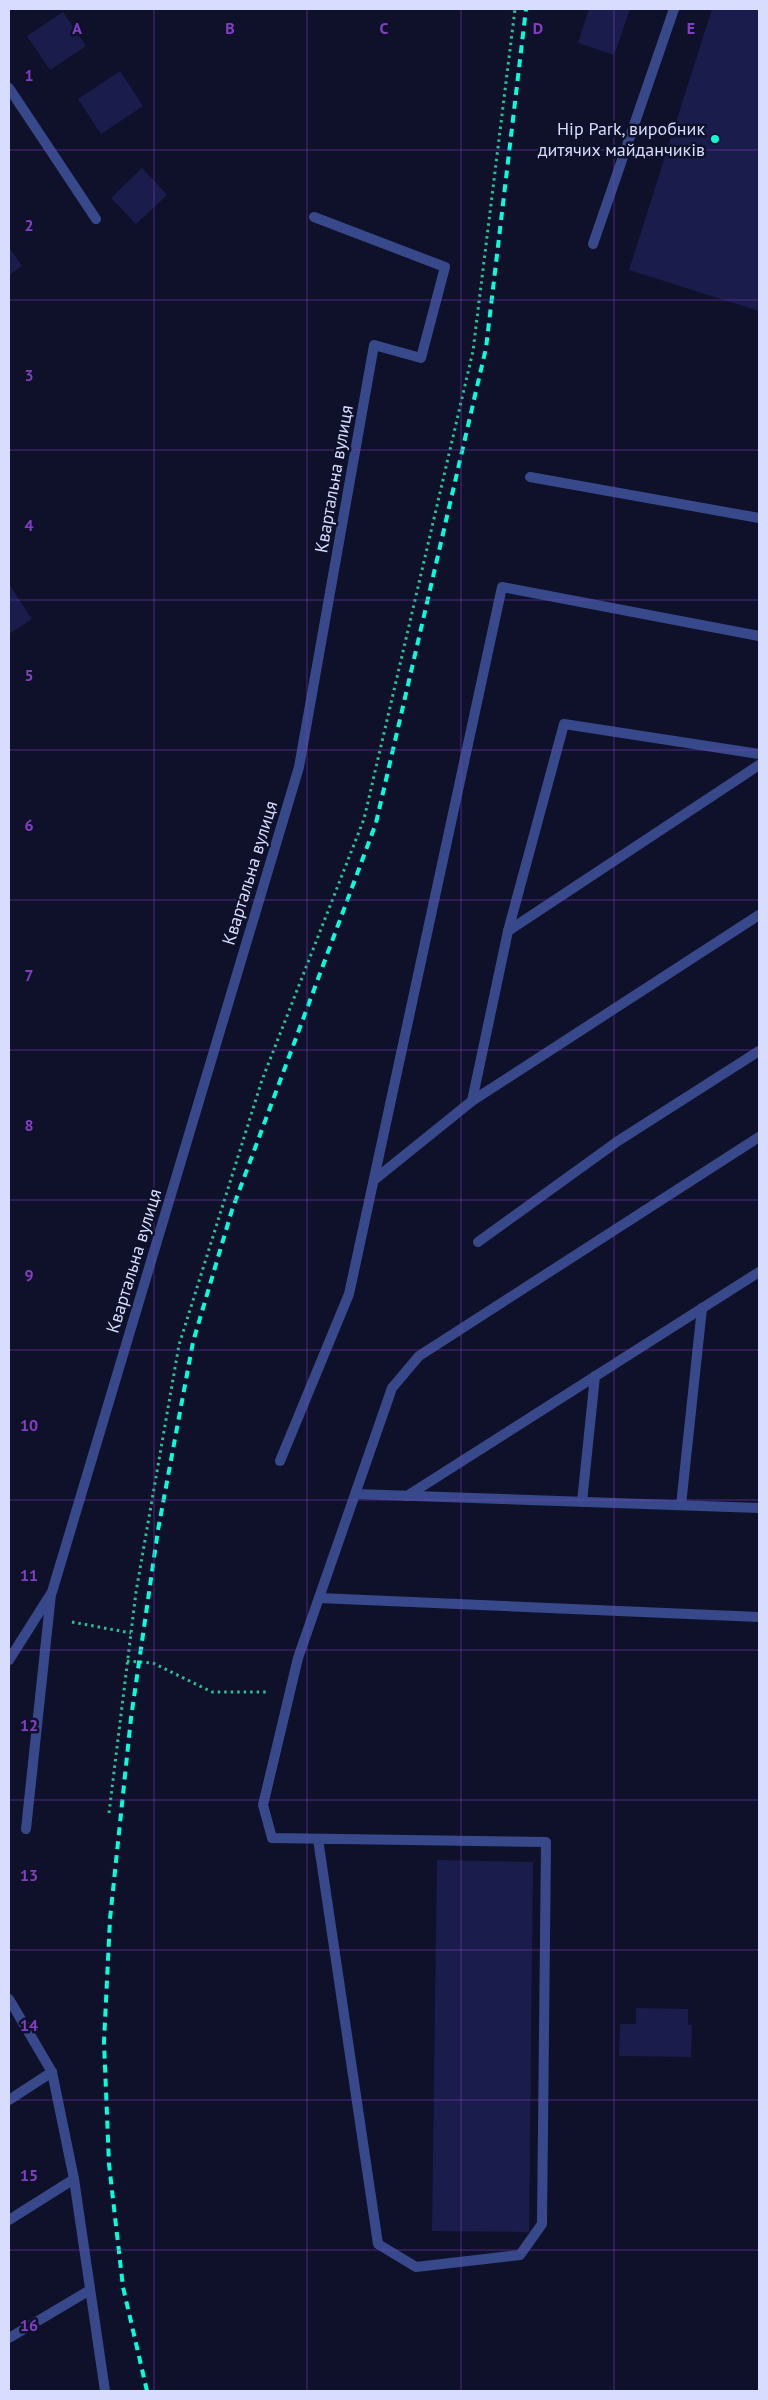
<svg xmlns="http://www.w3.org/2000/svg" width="768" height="2400" font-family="'PT Sans',sans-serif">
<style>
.building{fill:#1a1c4c}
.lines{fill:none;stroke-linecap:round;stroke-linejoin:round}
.path{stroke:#2ac294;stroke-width:3;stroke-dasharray:2.5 4;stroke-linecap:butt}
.lane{stroke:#38498b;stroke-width:10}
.street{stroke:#38498b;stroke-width:10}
.rail{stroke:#04ffdb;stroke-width:4;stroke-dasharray:8 6;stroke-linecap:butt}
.grid{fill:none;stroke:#843ec5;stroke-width:1;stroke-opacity:0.55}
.poi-dot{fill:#04ffdb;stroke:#0f112a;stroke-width:2}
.labels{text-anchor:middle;stroke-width:5;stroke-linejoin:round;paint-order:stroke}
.poi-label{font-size:18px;fill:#d8ddff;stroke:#0f112a;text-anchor:end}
.street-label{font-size:18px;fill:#d8ddff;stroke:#0f112a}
.grid-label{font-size:16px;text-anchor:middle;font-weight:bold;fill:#843ec5;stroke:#0f112a;stroke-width:5;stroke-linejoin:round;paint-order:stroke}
</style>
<rect width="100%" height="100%" fill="#0f112a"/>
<g class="building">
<path d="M589 9H630L614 55 578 43Z"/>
<path d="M712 9H759V311L629 270Z"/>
<path d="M63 12 86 46 50 70 27 36Z"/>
<path d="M120 71 143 106 101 134 78 99Z"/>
<path d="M142 168 167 195 136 224 111 198Z"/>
<path d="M9 247 22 266 9 275Z"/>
<path d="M9 584 32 619 9 634Z"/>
<path d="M437 1860 533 1862 529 2232 432 2231Z"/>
<path d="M636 2008 688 2009V2025H692L691 2057 619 2056 620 2024H636Z"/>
</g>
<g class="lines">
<g class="path">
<path d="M72 1622 131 1633"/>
<path d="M127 1661 153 1663 212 1692H267"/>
<path d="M109 1813 136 1592 179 1345 262 1080 364 819 473 351 515 9"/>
</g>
<g class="lane">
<path d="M593 244 674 9"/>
<path d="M530 477 759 518"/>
<path d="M508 931 564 724 759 754"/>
<path d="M472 1101 508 931 759 765"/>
<path d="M374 1180 472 1101 759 915"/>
<path d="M478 1242 618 1141 759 1051"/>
<path d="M280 1461 349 1294 502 587 759 636"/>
<path d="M356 1494 759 1508"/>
<path d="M407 1496 759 1272"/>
<path d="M582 1502 595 1376"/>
<path d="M681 1505 702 1308"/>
<path d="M319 1598 759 1617"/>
<path d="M9 1660 52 1592 299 767 374 345 421 358 445 267 314 217"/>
<path d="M26 1829 51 1594"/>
<path d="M318 1839 378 2244 416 2267 520 2255 542 2224 546 1842 272 1838 263 1805 298 1658 392 1388 419 1356 759 1137"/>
<path d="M9 1999 52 2072 74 2179 105 2391"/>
<path d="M9 2100 52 2072"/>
<path d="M9 2220 74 2179"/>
<path d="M9 2338 90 2290"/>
</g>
<path class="street" d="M9 88 96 219"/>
<path class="rail" d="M147 2391 123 2287 109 2164 104 2042 110 1919 131 1718 158 1530 193 1342 232 1210 376 823 486 348 526 9"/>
</g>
<path class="grid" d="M154 9V2391M307 9V2391M461 9V2391M614 9V2391M9 150H759M9 300H759M9 450H759M9 600H759M9 750H759M9 900H759M9 1050H759M9 1200H759M9 1350H759M9 1500H759M9 1650H759M9 1800H759M9 1950H759M9 2100H759M9 2250H759"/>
<circle class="poi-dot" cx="715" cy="139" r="5"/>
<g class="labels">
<g class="poi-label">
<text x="705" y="135">Hip Park, виробник<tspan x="705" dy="21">дитячих майданчиків</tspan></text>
</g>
<g class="street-label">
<text transform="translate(334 479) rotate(-80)" y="6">Квартальна вулиця</text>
<text transform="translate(250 873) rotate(-73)" y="6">Квартальна вулиця</text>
<text transform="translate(134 1261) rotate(-73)" y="6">Квартальна вулиця</text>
</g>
</g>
<g class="grid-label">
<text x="77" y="34">A</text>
<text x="230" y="34">B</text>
<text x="384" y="34">C</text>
<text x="538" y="34">D</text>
<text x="691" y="34">E</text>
<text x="29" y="81">1</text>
<text x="29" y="231">2</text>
<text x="29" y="381">3</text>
<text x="29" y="531">4</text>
<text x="29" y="681">5</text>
<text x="29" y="831">6</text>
<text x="29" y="981">7</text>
<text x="29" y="1131">8</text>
<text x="29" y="1281">9</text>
<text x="29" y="1431">10</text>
<text x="29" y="1581">11</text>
<text x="29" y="1731">12</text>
<text x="29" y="1881">13</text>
<text x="29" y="2031">14</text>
<text x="29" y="2181">15</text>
<text x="29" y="2331">16</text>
</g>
<rect width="768" height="2400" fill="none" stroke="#d8ddff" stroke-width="20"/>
</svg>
